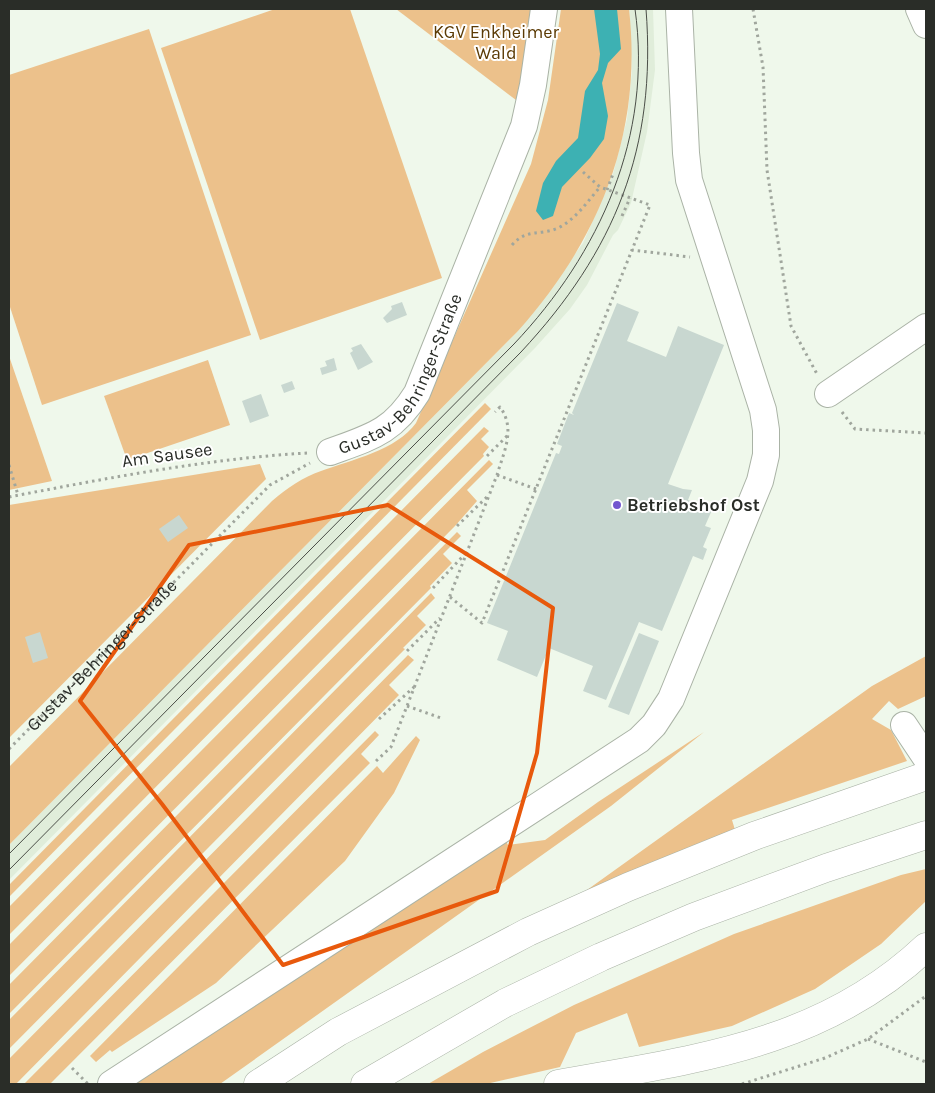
<svg xmlns="http://www.w3.org/2000/svg" width="935" height="1093" font-family="Karla,sans-serif">
<style>
.built{fill:#e0edda}
.green{fill:#ecc18b}
.water{fill:#3db1b3}
.building{fill:#c8d7d0}
.lines{fill:none;stroke-linecap:round;stroke-linejoin:round}
.minor-casing{stroke:#aab3a6;stroke-width:28}
.highway-casing{stroke:#aab3a6;stroke-width:29}
.path{stroke:#a0a69d;stroke-width:3;stroke-dasharray:2.5 4;stroke-linecap:butt}
.minor{stroke:#fff;stroke-width:26}
.highway{stroke:#fff;stroke-width:28}
.tram{stroke:#4a4e47;stroke-width:1}
.marked{fill:none;stroke:#e8590c;stroke-width:4;stroke-linejoin:round}
.poi-dot{fill:#7356cf;stroke:#fff;stroke-width:2}
.labels{text-anchor:middle;stroke-width:4;stroke-linejoin:round;paint-order:stroke}
.park-label{font-size:18px;fill:#5b3a04;stroke:#fff}
.street-label{font-size:18px;fill:#2a2d28;stroke:#fff}
.poi-label{font-size:18px;font-weight:bold;fill:#2a2d28;stroke:#fff;text-anchor:start}
</style>
<rect width="100%" height="100%" fill="#eff8eb"/>
<path class="built" d="M629 9H653L655 70 647 132 631 203 618 230 613 235 587 285 570 309 535 348 9 880V845L518 331 583 243 613 174 627 119 632 71Z"/>
<g class="green">
<path d="M275 9H350L442 278 260 340 161 48Z"/>
<path d="M396 9H536L520 103Z"/>
<path d="M561 9H629C643 133 600 239 518 331L9 845V767L272 501C287 488 303 477 321 471 351 460 397 450 416 423L531 164 548 100Z"/>
<path d="M149 29 251 335 42 405 9 304V75Z"/>
<path d="M9 356 52 481 9 490Z"/>
<path d="M208 360 230 425 127 460 104 396Z"/>
<path d="M485 403 491 409 9 897V885Z"/>
<path d="M484 427 489 431 481 439 489 447 483 454 484 456 9 935V907Z"/>
<path d="M489 460 493 464 467 490 477 501 455 526 9 976V945Z"/>
<path d="M260 464 266 479 9 738V505Z"/>
<path d="M457 532 461 536 443 554 452 563 430 586 431 588 9 1014V985Z"/>
<path d="M431 593 435 598 417 616 426 625 403 648 405 649 9 1049V1020Z"/>
<path d="M408 655 414 660 389 685 399 695 16 1084H9V1059Z"/>
<path d="M926 656V696L898 709 889 701 872 719 891 730 907 761 732 820 735 830 580 895 872 686Z"/>
<path d="M375 731 379 735 361 754 370 763 50 1084H24Z"/>
<path d="M704 732 611 806 220 1084H128L504 838 508 845 545 840 598 802Z"/>
<path d="M416 736 420 740 394 793 345 861 216 983 112 1052 110 1050 96 1062 90 1056 377 766 383 773Z"/>
<path d="M926 869V901L881 944 815 989 732 1026 639 1047 627 1013 576 1033 560 1067 486 1084H428L483 1052 574 1005 734 934 901 875Z"/>
</g>
<path class="water" d="M594 9H617L621 49 608 63 602 83 608 116 604 139 590 158 562 187 553 216 543 220 536 211 543 183 556 161 578 138 585 91 598 70 600 54Z"/>
<g class="building">
<path d="M402 302 407 315 387 323 383 318 392 309 391 306Z"/>
<path d="M617 303 639 312 627 341 666 357 678 326 724 345 668 484 683 489 692 490 688 500 712 510 705 526 711 528 703 547 707 549 703 560 693 556 662 631 639 622 606 700 583 691 593 666 549 648 537 677 497 660 508 631 487 623 556 453 559 454 562 446 557 444 569 413 574 415 572 413Z"/>
<path d="M361 344 373 362 358 370 350 353 353 351 351 348Z"/>
<path d="M334 358 337 370 322 375 320 368 327 366 325 361Z"/>
<path d="M292 381 295 389 284 393 281 385Z"/>
<path d="M261 394 269 416 250 423 242 401Z"/>
<path d="M179 515 188 528 168 542 159 529Z"/>
<path d="M40 632 48 658 33 663 25 637Z"/>
<path d="M639 633 659 641 629 715 608 707Z"/>
</g>
<g class="lines">
<defs>
<g id="minor">
<path d="M919 9 926 25"/>
<path d="M828 394 926 327"/>
<path id="s2" d="M330 452C371 437 393 432 417 393L524 126 533 85 544 9"/>
<path d="M904 725 926 758"/>
<path d="M111 1084 639 740 654 725 671 699 760 481 766 455V430L763 410 689 180 686 153 679 9"/>
</g>
<g id="highway">
<path d="M258 1084 338 1032 528 932 628 887 754 836 926 776"/>
<path d="M365 1084 505 1003 601 957 694 917 826 868 926 835"/>
<path d="M558 1084C694 1059 821 1046 926 947"/>
</g>
</defs>
<use href="#minor" class="minor-casing"/>
<use href="#highway" class="highway-casing"/>
<g class="path">
<path d="M753 9 763 67 767 170 791 326 817 374"/>
<path d="M583 172 600 187 650 205 632 250 690 257"/>
<path d="M607 190 613 174"/>
<path d="M622 216 630 198"/>
<path d="M512 245C527 228 540 236 558 228 575 220 588 201 600 187"/>
<path d="M842 412 855 429 926 433"/>
<path d="M487 456 509 434"/>
<path d="M9 465 18 495"/>
<path d="M497 475 536 489"/>
<path d="M9 497C108 478 206 459 307 453"/>
<path d="M457 526 487 497"/>
<path d="M433 588 465 554"/>
<path d="M450 597 482 623 632 250"/>
<path d="M407 651 440 618"/>
<path d="M407 706 441 718"/>
<path d="M379 719 414 687"/>
<path id="s1" d="M9 749 270 485 310 463"/>
<path d="M376 761 391 747 497 475C504 451 516 429 500 407L495 412"/>
<path d="M868 1039 926 1062"/>
<path d="M72 1068 88 1084"/>
<path d="M742 1084 825 1058 868 1039 926 996"/>
</g>
<use href="#minor" class="minor"/>
<use href="#highway" class="highway"/>
<g class="tram">
<path d="M9 854 514 344C600 253 653 136 635 9"/>
<path d="M9 870 521 352C615 251 657 148 646 9"/>
</g>
</g>
<path class="marked" d="M388 505 553 608 537 753 497 891 283 965 162 804 80 701 189 545Z"/>
<circle class="poi-dot" cx="617" cy="505" r="5"/>
<g class="labels">
<g class="park-label">
<text x="496" y="38">KGV Enkheimer<tspan x="496" dy="21">Wald</tspan></text>
</g>
<g class="street-label">
<text dy="6" stroke="none"><textPath href="#s2" startOffset="112">Gustav-Behringer-Straße</textPath></text>
<text transform="translate(167 455) rotate(-8)" y="6">Am Sausee</text>
<text dy="6" stroke="none"><textPath href="#s1" startOffset="132">Gustav-Behringer-Straße</textPath></text>
</g>
<g class="poi-label">
<text x="627" y="511">Betriebshof Ost</text>
</g>
</g>
<rect width="935" height="1093" fill="none" stroke="#2a2d28" stroke-width="20"/>
</svg>
